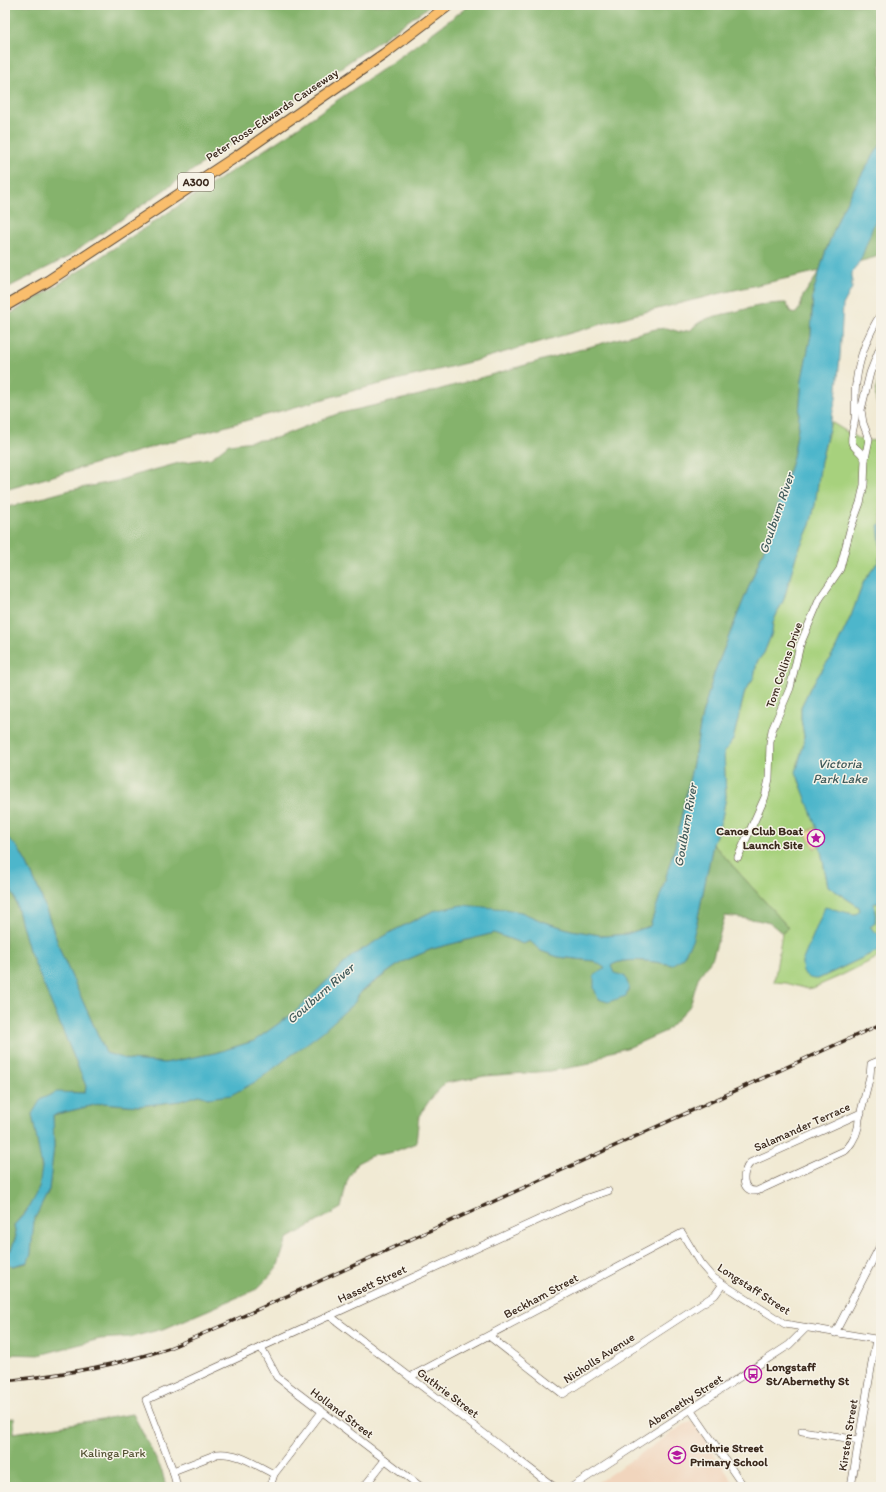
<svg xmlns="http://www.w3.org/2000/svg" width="886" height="1492" font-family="Itim,sans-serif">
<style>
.built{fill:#f1d5bd}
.green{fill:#a7d17d;stroke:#717e4e}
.forest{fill:#85b36c;stroke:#606e45}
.sand{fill:#eeda9e;stroke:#94825e}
.water{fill:#4db6cb;stroke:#447074}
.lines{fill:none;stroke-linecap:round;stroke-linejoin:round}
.minor-casing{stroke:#564739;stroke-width:8}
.highway-casing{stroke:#564739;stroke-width:12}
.minor{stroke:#fff;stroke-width:7}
.highway{stroke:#f9be6d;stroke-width:10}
.rail-casing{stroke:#3b2a1e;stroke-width:3.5}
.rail{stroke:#f7f3e8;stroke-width:2;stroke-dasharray:6;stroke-linecap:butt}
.labels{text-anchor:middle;stroke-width:3;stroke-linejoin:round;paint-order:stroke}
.shield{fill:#f7f3e8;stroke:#73665b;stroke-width:1}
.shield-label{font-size:11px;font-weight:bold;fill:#3b2a1e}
.street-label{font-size:12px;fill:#3b2a1e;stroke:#f7f3e8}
.poi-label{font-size:12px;font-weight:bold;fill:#3b2a1e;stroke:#f7f3e8;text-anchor:start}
.park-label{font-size:12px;fill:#565436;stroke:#f7f3e8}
.water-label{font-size:13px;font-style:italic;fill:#415b5b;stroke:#f7f3e8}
</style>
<rect width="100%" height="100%" fill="#f7f3e8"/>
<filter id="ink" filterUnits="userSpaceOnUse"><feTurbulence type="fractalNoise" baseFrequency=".025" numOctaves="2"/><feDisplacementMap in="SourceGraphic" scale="8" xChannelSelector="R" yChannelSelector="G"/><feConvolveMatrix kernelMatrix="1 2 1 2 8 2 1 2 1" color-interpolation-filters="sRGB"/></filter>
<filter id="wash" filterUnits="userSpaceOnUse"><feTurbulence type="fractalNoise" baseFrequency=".012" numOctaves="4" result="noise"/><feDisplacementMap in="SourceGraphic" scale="16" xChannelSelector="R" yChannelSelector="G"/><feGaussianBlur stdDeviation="0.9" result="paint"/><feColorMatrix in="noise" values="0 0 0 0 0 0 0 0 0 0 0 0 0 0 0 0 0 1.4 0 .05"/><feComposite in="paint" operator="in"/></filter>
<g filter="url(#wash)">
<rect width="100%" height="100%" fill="#f1ead4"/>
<path class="built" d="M692 1422 694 1423 736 1487H591L687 1423Z"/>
<g class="green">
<path d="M881 372V412C872 400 876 385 881 372Z"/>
<path d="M831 422 860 440 881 441V553L878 562 864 581 851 616 834 652 810 688 801 707V719L804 736 803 746 798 763 799 781 811 809 816 826 828 886 859 907 860 912 856 914 849 913 818 979 881 949V956L838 977 813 988 808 989 786 983 774 982 782 933 787 929V926L713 844 722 818 726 797 724 752 733 740 745 691 754 677 757 662 764 653 772 633 773 622 784 599 796 556 810 525 815 505 821 461Z"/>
<path d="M881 902V936L870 927 875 923 876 911 873 904Z"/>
</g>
<g class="forest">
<path d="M5 5H431L66 258 5 289Z"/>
<path d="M470 5H881V144L864 170 842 210 825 253 813 293 811 335 802 379 798 428 793 458 764 549 715 671 702 715 696 749 675 846 662 890 650 926 627 934 605 936 571 930 544 922 521 912 433 911 393 931 353 955 295 1012 254 1041 215 1053 165 1063 129 1060 106 1053 62 955 40 893 27 864 18 848 5 835V508L70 490 117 481 139 474 179 463 211 458 229 444 276 438 337 414 420 395 624 337 656 329 667 328 680 332 691 330C700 318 716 316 730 313 751 308 764 303 786 303L790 311 795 314 800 308 803 296 820 271 730 291 633 315 474 361 356 390 173 441 5 490V317L50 290 287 135 401 56Z"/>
<path d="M881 205V248L876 257 858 262Z"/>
<path d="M713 844 787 926V929L782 933 770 923 757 920 725 916 713 957 698 978 690 1006 666 1031 630 1047 607 1053 590 1064 551 1071 485 1076 445 1083 429 1101 419 1116 416 1143 393 1152 371 1156 357 1163 347 1181 341 1208 287 1239 277 1268 257 1289 166 1328 132 1337 100 1339 39 1355 5 1354V1264L13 1266 27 1263 31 1253 34 1220 49 1190 54 1146 53 1115 103 1103 139 1106 180 1101 199 1094 208 1098 257 1081 321 1032 355 1002 360 993 402 962 432 949 494 933 523 944 530 941 541 951 558 957 594 961 614 973 611 966C622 956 657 962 672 965L697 922Z"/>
<path d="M5 877 14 896 29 950 86 1086 85 1093 71 1092 32 1114C36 1136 45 1165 40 1187 37 1198 22 1216 14 1225L16 1236 11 1250 5 1251Z"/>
<path d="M133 1414 162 1471 166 1487H5V1419L14 1418V1433Z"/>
</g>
<path class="sand" d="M814 828 821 834 825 843 819 844 815 849 805 833Z"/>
<g class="water">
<path d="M881 144V205L861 259 852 273V288L843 305 840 356 836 399 821 461 815 505 810 525 796 556 784 599 773 622 772 633 764 653 757 662 754 677 745 691 733 740 724 752 726 797 722 818 713 844 697 922 692 941 683 957 672 965C658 962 622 956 611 966L614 973 625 976 629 987 626 996 608 1002 598 999 594 988V976L605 968 594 961 558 957 541 951 530 941 523 944 494 933 432 949 402 962 360 992 355 1002 322 1032 257 1081 231 1095 208 1098 199 1095 180 1101 139 1106 103 1103 53 1115 54 1146 49 1190 34 1220 31 1253 28 1262 13 1266 5 1263V1251L11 1250 16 1236 14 1225 26 1212 39 1188 42 1167 32 1114 41 1099 57 1092 85 1093 86 1086 29 950 14 896 5 877V835L18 848 27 864 40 893 62 955 106 1053 129 1060 165 1063 215 1053 254 1041 295 1012 353 955 393 931 433 911 462 905 505 909 521 912 544 922 571 930 605 936 627 934 650 926 662 890 675 846 696 749 702 715 715 671 764 549 793 458 798 428 802 379 811 335 813 293 825 253 842 210 864 170Z"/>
<path d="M881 524V902L873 904 876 911 875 923 870 927 881 936V949L818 979C807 980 801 973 802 962L825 907 853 914H856L860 911 859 907 828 886 816 826 796 772 803 746 804 736 801 719V707L810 688 834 652 851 616 864 581 878 562 881 553 880 544 878 525Z"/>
</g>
</g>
<g filter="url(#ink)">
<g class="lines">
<defs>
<g id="minor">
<path d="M865 459C861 450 854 449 852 443 850 439 854 425 855 419 856 407 854 395 856 383 859 358 868 334 881 314"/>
<path d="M738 857 765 797 769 779 770 742 772 730 790 688 800 645 820 598 840 569 850 530 860 503 864 485 865 459 869 439 863 423 861 410 870 373 881 345"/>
<path d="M861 1113 750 1163C742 1172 740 1192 757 1191L846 1150C853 1142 859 1131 859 1119L870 1076 871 1064 881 1060"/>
<path d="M330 1316 554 1487"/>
<path d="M835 1333 881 1244"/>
<path d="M489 1336 563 1394 715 1295 723 1284"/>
<path d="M261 1347 277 1377 421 1487"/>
<path d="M410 1377 682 1233 700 1263 712 1277 785 1324 881 1340"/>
<path d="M691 1410 744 1487"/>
<path d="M802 1431 859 1440"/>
<path d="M173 1471 217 1454C239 1452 255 1465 274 1474"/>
<path d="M177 1487 173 1471 146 1400 584 1199 608 1191"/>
<path d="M270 1487 274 1474 322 1412"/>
<path d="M364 1487 385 1460"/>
<path d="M572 1487 789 1345 806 1328"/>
<path d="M851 1487 876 1339"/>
</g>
<path id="highway" d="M5 306 48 281 237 156 384 54 449 5"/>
</defs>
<use href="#minor" class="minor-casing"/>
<use href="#highway" class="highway-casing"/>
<use href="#minor" class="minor"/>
<use href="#highway" class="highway"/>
<defs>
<path id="rail" d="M5 1381C61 1375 116 1366 169 1348 189 1340 209 1331 228 1323L881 1024"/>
</defs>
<use href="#rail" class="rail-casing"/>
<use href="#rail" class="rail"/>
</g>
</g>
<defs>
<symbol id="sight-ring" viewBox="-11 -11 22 22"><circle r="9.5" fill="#f7f3e8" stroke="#b5179e" stroke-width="1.5"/><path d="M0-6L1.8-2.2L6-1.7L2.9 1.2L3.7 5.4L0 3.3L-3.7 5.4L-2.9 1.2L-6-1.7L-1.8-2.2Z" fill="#b5179e"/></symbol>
<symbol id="bus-ring" viewBox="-11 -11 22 22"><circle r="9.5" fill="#f7f3e8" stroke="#b5179e" stroke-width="1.5"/><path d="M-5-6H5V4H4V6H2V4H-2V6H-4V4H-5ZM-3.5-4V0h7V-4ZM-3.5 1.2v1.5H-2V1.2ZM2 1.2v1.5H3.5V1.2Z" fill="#b5179e"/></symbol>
<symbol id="school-ring" viewBox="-11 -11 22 22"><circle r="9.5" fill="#f7f3e8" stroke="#b5179e" stroke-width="1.5"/><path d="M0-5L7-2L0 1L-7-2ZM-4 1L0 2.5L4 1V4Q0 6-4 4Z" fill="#b5179e"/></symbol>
</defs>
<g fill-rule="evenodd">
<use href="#sight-ring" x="806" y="828" width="20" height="20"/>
<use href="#bus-ring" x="743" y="1364" width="20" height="20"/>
<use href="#school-ring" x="667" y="1445" width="20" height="20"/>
</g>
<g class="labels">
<rect class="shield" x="178" y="173" width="36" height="18" rx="3"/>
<g class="shield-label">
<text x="196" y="186">A300</text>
</g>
<g class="street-label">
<text transform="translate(272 115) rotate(-34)" y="4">Peter Ross-Edwards Causeway</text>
<text transform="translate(784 665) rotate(-71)" y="4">Tom Collins Drive</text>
<text transform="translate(802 1127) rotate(-24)" y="4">Salamander Terrace</text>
<text transform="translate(372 1284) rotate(-25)" y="4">Hassett Street</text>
<text transform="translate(754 1289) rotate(33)" y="4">Longstaff Street</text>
<text transform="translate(541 1296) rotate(-28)" y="4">Beckham Street</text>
<text transform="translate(599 1358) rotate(-33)" y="4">Nicholls Avenue</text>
<text transform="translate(448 1393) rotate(37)" y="4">Guthrie Street</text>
<text transform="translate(685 1401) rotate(-33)" y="4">Abernethy Street</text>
<text transform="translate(342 1413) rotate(37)" y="4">Holland Street</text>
<text transform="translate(848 1435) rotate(-81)" y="4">Kirsten Street</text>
</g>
<g class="poi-label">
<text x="803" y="835" text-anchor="end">Canoe Club Boat<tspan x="803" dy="14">Launch Site</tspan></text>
<text x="766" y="1371">Longstaff<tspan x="766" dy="14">St/Abernethy St</tspan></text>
<text x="690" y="1452">Guthrie Street<tspan x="690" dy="14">Primary School</tspan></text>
</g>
<g class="park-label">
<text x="113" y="1457">Kalinga Park</text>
</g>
<g class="water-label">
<text transform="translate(776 513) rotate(-71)" y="5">Goulburn River</text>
<text x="840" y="768">Victoria<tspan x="840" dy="15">Park Lake</tspan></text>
<text transform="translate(685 825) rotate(-80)" y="5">Goulburn River</text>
<text transform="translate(320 993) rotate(-41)" y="5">Goulburn River</text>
</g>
</g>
<rect width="886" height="1492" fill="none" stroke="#f7f3e8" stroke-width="20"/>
</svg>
